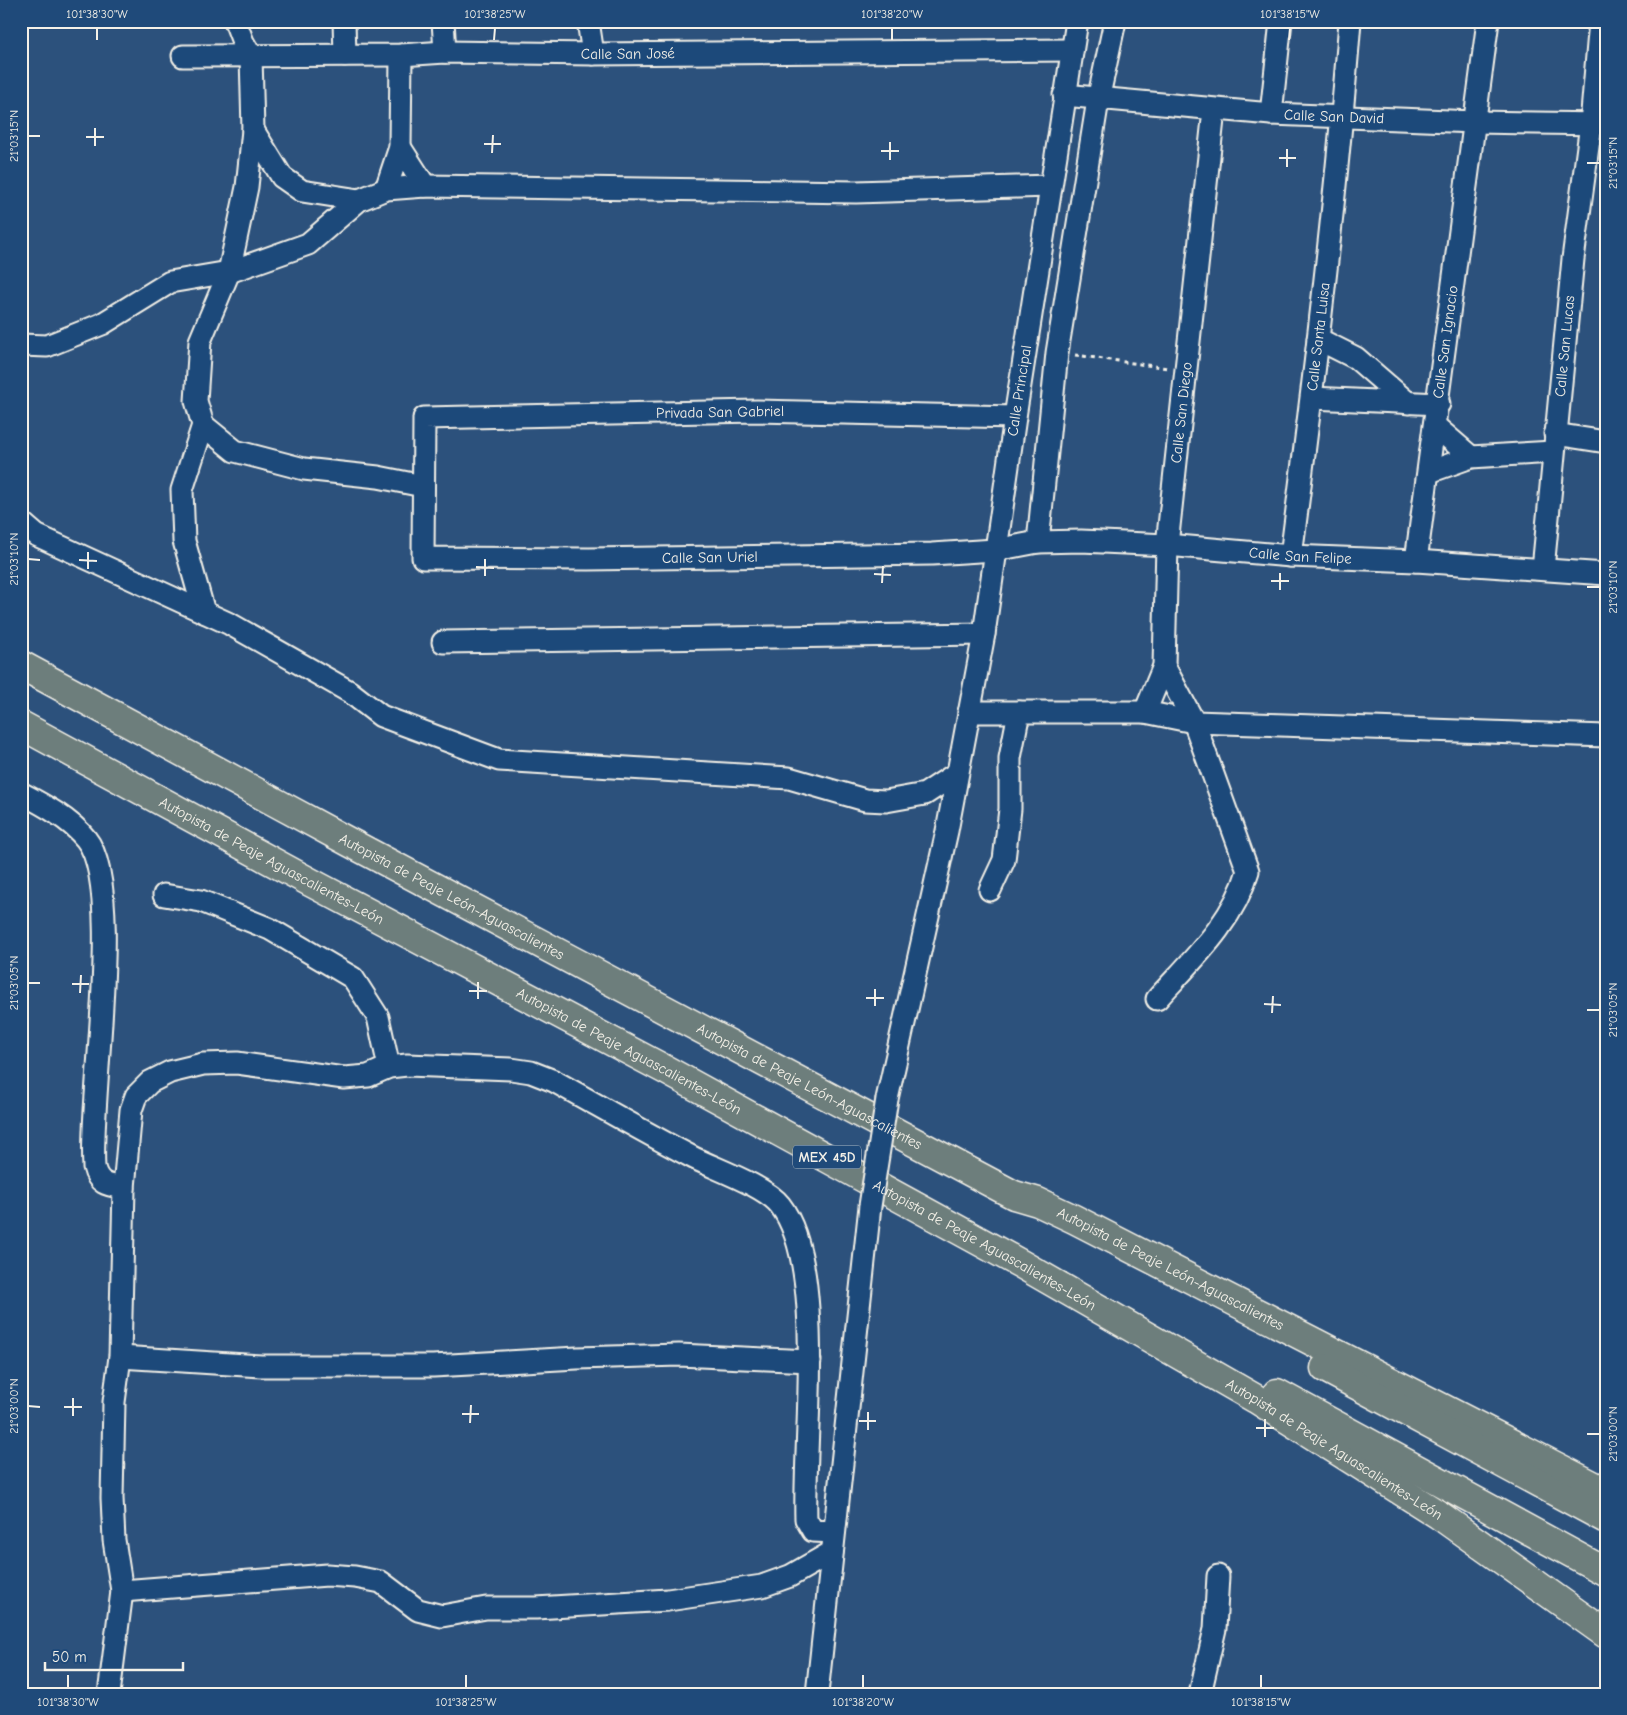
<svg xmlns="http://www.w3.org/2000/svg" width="1627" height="1715" font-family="'Comic Neue',sans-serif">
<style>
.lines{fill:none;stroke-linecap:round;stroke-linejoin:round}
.minor-casing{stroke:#f4f1e8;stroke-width:25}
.highway-casing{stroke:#f4f1e8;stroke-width:31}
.path{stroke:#f4f1e8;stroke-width:3;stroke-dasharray:4 4;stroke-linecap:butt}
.minor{stroke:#1f4a7a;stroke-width:21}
.highway{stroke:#6d7e7c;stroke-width:28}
.minor-bridge-casing{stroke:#f4f1e8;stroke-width:25;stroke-linecap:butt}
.minor-bridge{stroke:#1f4a7a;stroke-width:21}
.ticks{fill:none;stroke:#f4f1e8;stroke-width:2}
.labels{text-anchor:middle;stroke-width:4.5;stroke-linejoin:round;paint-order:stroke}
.shield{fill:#1f4a7a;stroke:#b4bfc7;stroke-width:1}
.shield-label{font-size:14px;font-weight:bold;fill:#f4f1e8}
.street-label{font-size:15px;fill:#f4f1e8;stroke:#1f4a7a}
.neatline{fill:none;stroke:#f4f1e8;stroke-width:2}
.ticks-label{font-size:12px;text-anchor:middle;fill:#f4f1e8}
</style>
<rect width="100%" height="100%" fill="#2c517c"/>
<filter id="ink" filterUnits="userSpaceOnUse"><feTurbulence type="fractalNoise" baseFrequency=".02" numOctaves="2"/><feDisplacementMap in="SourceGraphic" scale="10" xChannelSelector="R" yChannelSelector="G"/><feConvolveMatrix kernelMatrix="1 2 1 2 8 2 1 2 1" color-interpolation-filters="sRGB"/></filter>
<g filter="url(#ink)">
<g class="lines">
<defs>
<g id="minor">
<path d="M344 21 345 55"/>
<path d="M443 21 445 52"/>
<path d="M588 21 593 54"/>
<path id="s1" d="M183 56 401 55 445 52 593 54 1072 50"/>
<path id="s2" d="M1064 95 1271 114 1475 122 1605 124"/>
<path d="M1271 114 1281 21"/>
<path d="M253 130 282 177 302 191 359 200"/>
<path d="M400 147 425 186"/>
<path d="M386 189 400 147 401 55"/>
<path d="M1318 339 1356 358 1408 403"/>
<path d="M21 345 47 346 102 324 170 282 229 272 308 244 359 200 386 189 425 186 856 192 1050 186"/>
<path d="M1312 398 1439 404"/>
<path id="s3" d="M1015 417 757 411 424 418 423 558 589 559 932 554 995 550 1038 542 1081 541 1167 545 1291 556 1416 561 1606 574"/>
<path d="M203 425 235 451 304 469 378 477 423 486"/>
<path d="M1435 426 1471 457"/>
<path d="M1555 434 1606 442"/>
<path d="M1429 472 1471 457 1553 452"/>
<path d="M21 522 36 535 230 624 350 692 381 716 499 760 789 778 865 800 886 801 925 794 957 773"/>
<path d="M1038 542 1057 353 1098 100 1115 21"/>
<path id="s4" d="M1291 556C1314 378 1336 200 1350 21"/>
<path id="s5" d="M1416 561 1488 21"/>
<path id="s6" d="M1543 569 1573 259 1591 124 1600 21"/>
<path d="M204 612 184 541 182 490 203 425 196 401 200 341 229 272 247 187 253 130 251 56 243 42 235 21"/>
<path d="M443 642 984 634"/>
<path d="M969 712H1145L1194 722 1606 736"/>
<path id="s7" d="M1145 712 1164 666 1167 545 1214 110"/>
<path d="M21 793C44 805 70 819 86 839 125 886 89 1098 94 1167 98 1184 107 1185 124 1188"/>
<path d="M990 890 1004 860 1010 809V758L1019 712"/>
<path d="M164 895 201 901 270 929 353 978 378 1017 389 1067"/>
<path d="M1157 999C1192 960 1233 923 1248 871L1194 722 1164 666"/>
<path id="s8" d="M887 1099 947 831 984 634 1015 417 1077 21"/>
<path d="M120 1357 261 1366H433L577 1358 679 1355 810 1361"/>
<path d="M122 1591 327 1575 355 1577 381 1582 418 1610 442 1616 486 1608H536L668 1600 762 1586 790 1576 832 1552"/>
<path d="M109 1694 122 1591 114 1540 112 1498 114 1402 120 1357 124 1188 131 1110 136 1096 150 1082 170 1072 203 1064 237 1063 344 1078 368 1076 389 1067 407 1065 511 1069 531 1072 554 1081C601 1107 647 1134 694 1158 716 1169 765 1186 780 1205 827 1265 803 1441 806 1519L813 1531 834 1532"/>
<path d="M817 1694 870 1206"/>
<path d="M1200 1694 1215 1629 1218 1576"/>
</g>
<g id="highway">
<path id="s9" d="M21 665 349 842 1014 1195 1038 1202 1074 1219 1606 1492"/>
<path id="s10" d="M21 725 310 882 666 1070 1021 1264 1256 1399 1439 1515 1606 1634"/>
<path d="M1325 1368 1606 1519"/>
<path d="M1277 1393 1606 1572"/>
</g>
</defs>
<use href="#minor" class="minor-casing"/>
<use href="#highway" class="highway-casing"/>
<path class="path" d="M1075 355 1168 368"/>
<use href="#minor" class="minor"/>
<use href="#highway" class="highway"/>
<defs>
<path id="minor-bridge" d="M870 1206 887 1099"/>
</defs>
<use href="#minor-bridge" class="minor-bridge-casing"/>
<use href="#minor-bridge" class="minor-bridge"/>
</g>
</g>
<path class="ticks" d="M97 40V28M494 40 495 28M892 40V28M1289 40 1290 28M28 136H40M86 137H104M484 144H501M95 146V128M881 151H899M492 153 493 135M1279 158H1296M890 160V142M1587 163H1600M1287 167V149M28 559 40 560M79 560 97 561M476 567 494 568M88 569V552M874 574 891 575M485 576V559M1271 581H1289M882 583 883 566M1587 587H1600M1280 590V573M28 983H40M72 984H89M469 991H487M80 993 81 975M866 998H884M478 999V982M1264 1004 1281 1005M875 1006V989M1587 1010H1600M1272 1013 1273 996M28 1406 40 1407M64 1407H82M462 1414H479M73 1416V1398M859 1421H876M470 1423 471 1405M1256 1428H1274M868 1430V1412M1587 1434H1600M1265 1437V1419M68 1688V1675M466 1688V1675M863 1688V1675M1261 1688V1675"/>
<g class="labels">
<rect class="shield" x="793" y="1145.5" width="68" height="23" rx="4"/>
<g class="shield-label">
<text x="827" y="1162">MEX 45D</text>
</g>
<g class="street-label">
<text dy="5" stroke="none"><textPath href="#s1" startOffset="445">Calle San José</textPath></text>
<text dy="5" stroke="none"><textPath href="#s2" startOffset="271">Calle San David</textPath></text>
<text dy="5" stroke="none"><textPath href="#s4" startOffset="221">Calle Santa Luisa</textPath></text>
<text dy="5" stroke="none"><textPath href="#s5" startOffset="221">Calle San Ignacio</textPath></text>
<text dy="5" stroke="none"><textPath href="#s6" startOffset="224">Calle San Lucas</textPath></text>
<text dy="5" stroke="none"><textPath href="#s8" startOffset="721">Calle Principal</textPath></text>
<text transform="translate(720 412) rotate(-1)" y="5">Privada San Gabriel</text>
<text dy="5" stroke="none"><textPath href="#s7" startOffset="304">Calle San Diego</textPath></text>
<text dy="5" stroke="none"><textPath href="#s3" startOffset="1610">Calle San Felipe</textPath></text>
<text dy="5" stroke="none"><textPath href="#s3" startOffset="1018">Calle San Uriel</textPath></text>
<text dy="5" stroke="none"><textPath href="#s10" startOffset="285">Autopista de Peaje Aguascalientes-León</textPath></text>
<text dy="5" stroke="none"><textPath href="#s9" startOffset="489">Autopista de Peaje León-Aguascalientes</textPath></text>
<text dy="5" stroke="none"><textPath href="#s10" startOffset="690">Autopista de Peaje Aguascalientes-León</textPath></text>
<text dy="5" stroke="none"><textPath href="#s9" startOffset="894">Autopista de Peaje León-Aguascalientes</textPath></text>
<text dy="5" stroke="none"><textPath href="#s10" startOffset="1095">Autopista de Peaje Aguascalientes-León</textPath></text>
<text dy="5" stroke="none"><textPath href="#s9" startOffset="1299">Autopista de Peaje León-Aguascalientes</textPath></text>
<text dy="5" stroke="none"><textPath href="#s10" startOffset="1500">Autopista de Peaje Aguascalientes-León</textPath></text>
</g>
</g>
<rect width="1627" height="1715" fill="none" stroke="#1f4a7a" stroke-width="55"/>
<path d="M45 1662v8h138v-8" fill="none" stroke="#f4f1e8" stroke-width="2.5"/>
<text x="52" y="1662" font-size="15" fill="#f4f1e8" stroke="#1f4a7a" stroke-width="4" paint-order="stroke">50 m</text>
<rect x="28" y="28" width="1572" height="1660" class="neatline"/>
<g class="ticks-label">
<text x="97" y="18">101°38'30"W</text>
<text x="495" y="18">101°38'25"W</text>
<text x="892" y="18">101°38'20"W</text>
<text x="1290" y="18">101°38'15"W</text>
<text transform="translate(14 136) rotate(-90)" y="4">21°03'15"N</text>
<text transform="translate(1613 163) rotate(-90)" y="4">21°03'15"N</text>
<text transform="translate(14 559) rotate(-90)" y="4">21°03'10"N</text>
<text transform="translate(1613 587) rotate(-90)" y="4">21°03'10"N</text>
<text transform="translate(14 983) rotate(-90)" y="4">21°03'05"N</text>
<text transform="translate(1613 1010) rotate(-90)" y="4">21°03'05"N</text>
<text transform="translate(14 1406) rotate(-90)" y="4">21°03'00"N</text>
<text transform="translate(1613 1434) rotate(-90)" y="4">21°03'00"N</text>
<text x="68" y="1706">101°38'30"W</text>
<text x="466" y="1706">101°38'25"W</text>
<text x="863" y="1706">101°38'20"W</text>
<text x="1261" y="1706">101°38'15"W</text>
</g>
</svg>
